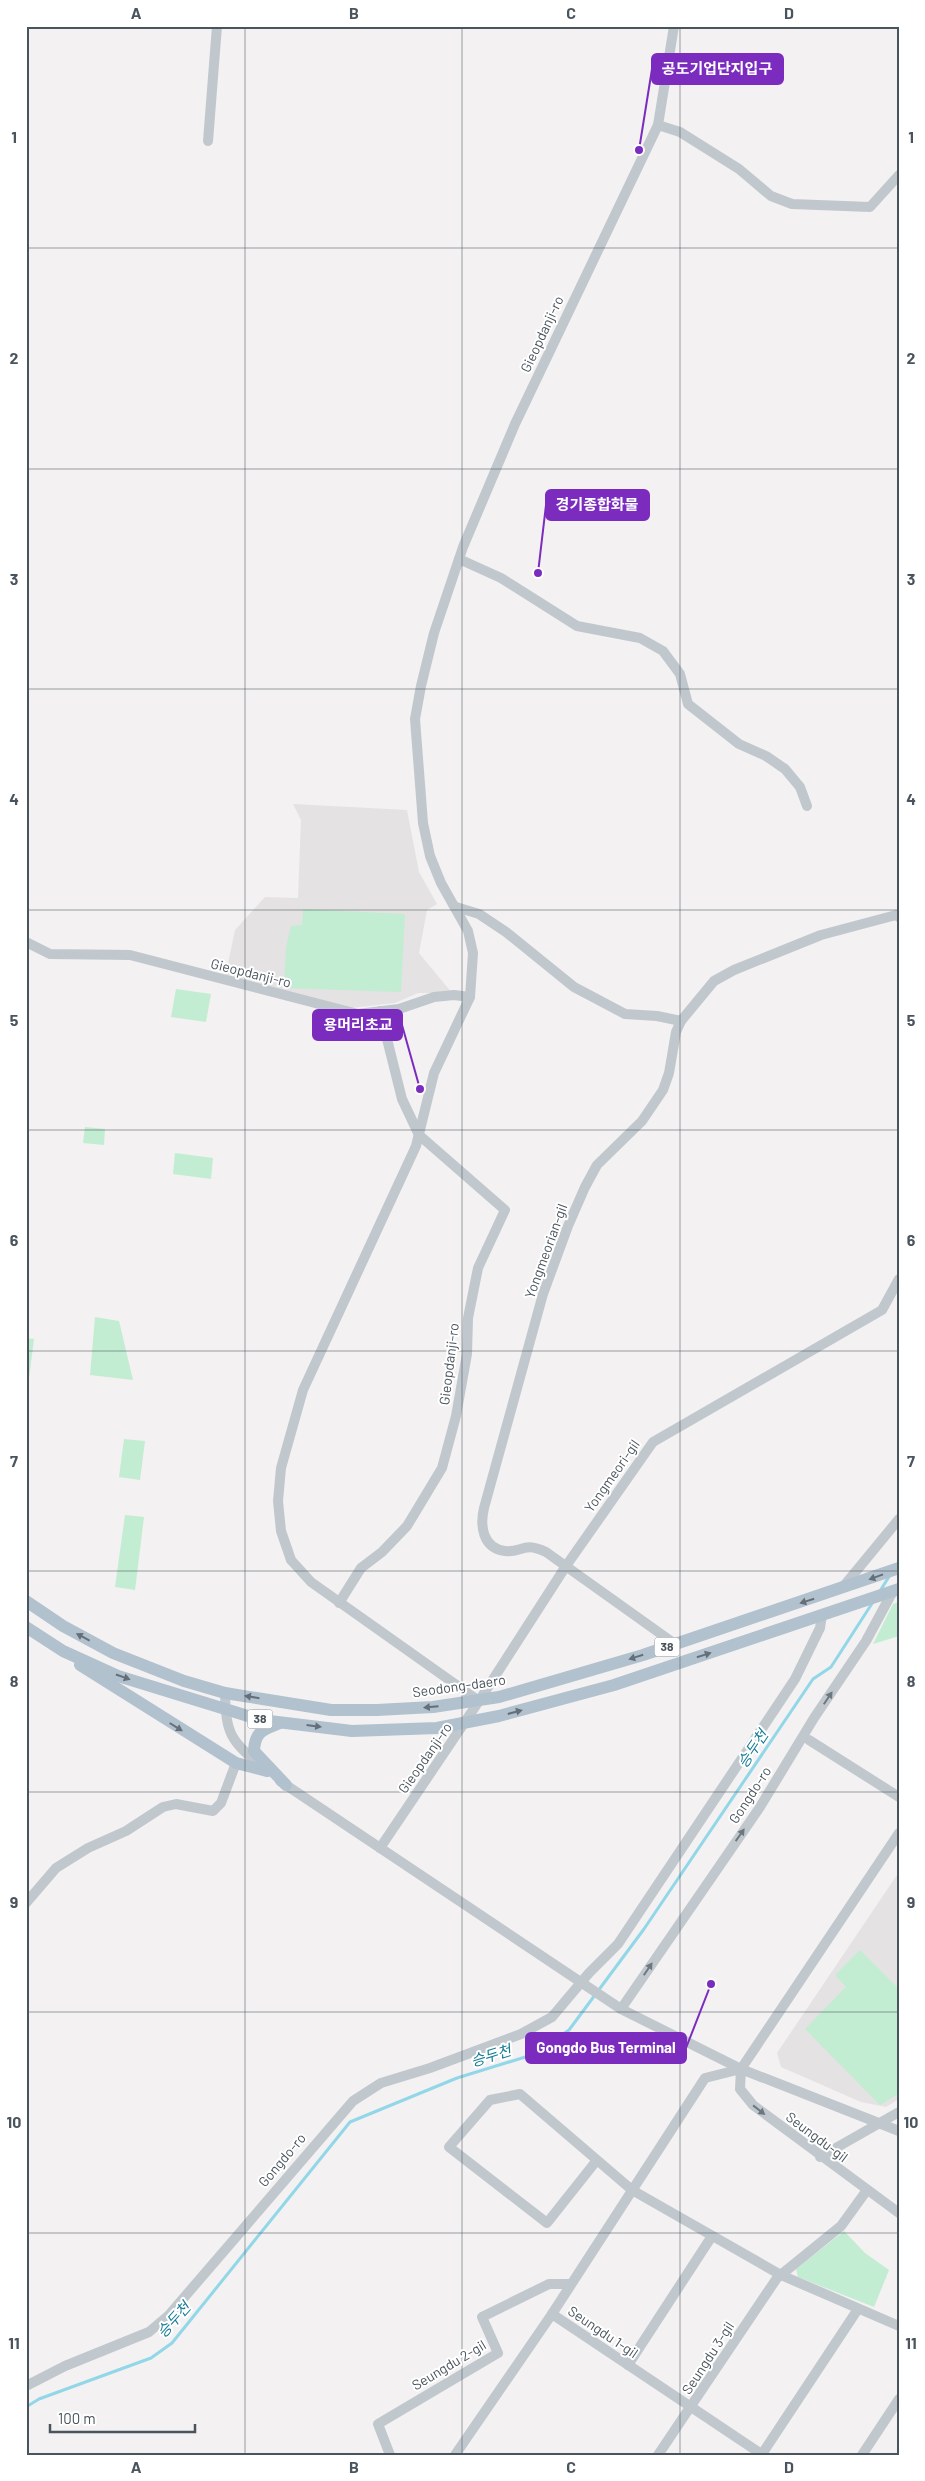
<svg xmlns="http://www.w3.org/2000/svg" width="925" height="2481" font-family="Barlow,'Noto Sans KR',sans-serif">
<style>
.education{fill:#e4e2e2}
.green{fill:#c2edd2}
.lines{fill:none;stroke-linecap:round;stroke-linejoin:round}
.stream{stroke:#92d7e8;stroke-width:3}
.minor{stroke:#c0c8ce;stroke-width:10}
.major{stroke:#b2c1ce;stroke-width:12}
.oneway{fill:#646f79}
.oneway2{fill:#6d777f}
.grid{fill:none;stroke:#4a545d;stroke-width:1;stroke-opacity:0.55}
.labels{text-anchor:middle;stroke-width:4;stroke-linejoin:round;paint-order:stroke}
.shield{fill:#fff;stroke:#80878e;stroke-width:1}
.shield-label{font-size:12px;font-weight:bold;fill:#4a545d}
.street-label{font-size:14px;fill:#4a545d;stroke:#fff}
.water-label{font-size:15px;font-style:italic;fill:#157d96;stroke:#fff}
.leader{fill:none;stroke:#7b2cbf;stroke-width:2}
.callout-dot{fill:#7b2cbf;stroke:#fff;stroke-width:2}
.callout{fill:#7b2cbf;stroke:#7b2cbf;stroke-width:2}
.callout-label{font-size:15px;text-anchor:middle;font-weight:bold;fill:#fff}
.neatline{fill:none;stroke:#4a545d;stroke-width:2}
.grid-label{font-size:16px;text-anchor:middle;font-weight:bold;fill:#4a545d}
</style>
<rect width="100%" height="100%" fill="#f3f1f1"/>
<g class="education">
<path d="M293 804 407 810 419 872 437 904 427 910 419 953 452 993H418L395 1003 351 1008 225 978 235 930 265 897 298 898 301 820Z"/>
<path d="M899 1872V2099L886 2107 861 2102 781 2067 777 2053Z"/>
</g>
<g class="green">
<path d="M303 909 405 914 401 992 284 988 286 947 291 926 302 925Z"/>
<path d="M176 989 211 994 206 1022 171 1017Z"/>
<path d="M85 1127 105 1129 104 1145 83 1143Z"/>
<path d="M175 1153 213 1158 211 1179 173 1174Z"/>
<path d="M95 1317 119 1321 133 1380 90 1375Z"/>
<path d="M26 1338 34 1339 26 1402Z"/>
<path d="M124 1439 145 1441 140 1480 119 1477Z"/>
<path d="M125 1515 144 1517 135 1590 115 1587Z"/>
<path d="M899 1602V1636L873 1644 893 1604Z"/>
<path d="M860 1950 899 1989V2093L880 2105 805 2029 846 1987 835 1975Z"/>
<path d="M844 2231 865 2253 889 2270 874 2307 798 2277 796 2269Z"/>
</g>
<g class="lines">
<g class="stream">
<path d="M880 1591 890 1575"/>
<path d="M26 2407 39 2399 151 2358 172 2343 350 2122 457 2078 535 2054 569 2030 644 1929 813 1679 831 1667 873 1602"/>
</g>
<g class="minor">
<path d="M658 125 680 132 739 169 771 196 792 204 870 207 899 175"/>
<path d="M208 141 217 26"/>
<path d="M459 559 501 578 577 626 640 638 663 651 680 674 688 704 739 744 766 756 785 769 800 787 807 806"/>
<path d="M456 907 479 914 506 932 574 987 625 1014 657 1016 681 1021"/>
<path d="M26 942 50 954 130 955 358 1014 399 1009 434 997 454 995 470 997"/>
<path d="M843 1587 899 1519"/>
<path d="M339 1603 361 1568 382 1552 407 1526 442 1468 456 1416 467 1354 468 1318 478 1268 505 1210 419 1135 402 1099 380 1011"/>
<path d="M675 1644 546 1552C523 1541 522 1553 505 1551 482 1548 480 1525 484 1508L543 1294 568 1226 585 1187 597 1165 642 1121 663 1090 669 1073 676 1032 681 1021 714 981 734 970 821 935 896 915 899 917"/>
<path d="M225 1693C226 1736 231 1740 263 1768"/>
<path d="M479 1701 566 1566 653 1442 882 1310 899 1279"/>
<path d="M809 1740 899 1797"/>
<path d="M280 1781 621 2009 741 2069 899 2131"/>
<path d="M899 1833 741 2069 740 2089 753 2105 899 2213"/>
<path d="M380 1848 479 1701 311 1582 291 1560 281 1531 278 1501 281 1468 303 1390 416 1146 434 1073 470 997 473 953 468 931 441 883 430 856 423 823 415 719 421 686 434 633 463 547 515 424 658 125 674 26"/>
<path d="M26 1903 56 1868 88 1848 126 1831 163 1807 176 1804 213 1811 221 1803 236 1763"/>
<path d="M621 2009 760 1807 814 1718 866 1641 893 1591"/>
<path d="M741 2069 705 2078 552 2314 763 2455"/>
<path d="M820 2157 899 2112"/>
<path d="M597 2160 547 2223 449 2147 490 2100 520 2094 632 2190 781 2275 899 2326"/>
<path d="M628 2365 712 2236"/>
<path d="M26 2386 65 2366 149 2332 169 2315 353 2101 381 2083 430 2068 521 2034 552 2017 589 1973 618 1944 795 1679 820 1628 822 1615"/>
<path d="M762 2454 858 2309"/>
<path d="M390 2455 378 2424 498 2353 482 2317 549 2284H571"/>
<path d="M455 2455 552 2314"/>
<path d="M658 2455 777 2278 841 2226 867 2190"/>
<path d="M862 2455 899 2399"/>
</g>
<g class="major">
<path d="M26 1601 63 1626 113 1653 184 1681 225 1693 331 1710H377L433 1707 499 1697 643 1655 899 1568"/>
<path d="M26 1627 63 1651 118 1676 261 1720 352 1731 437 1728 499 1716 614 1685 899 1589"/>
<path d="M80 1665 236 1763 267 1771"/>
<path d="M280 1723C263 1730 255 1731 254 1751L286 1785"/>
</g>
</g>
<defs><path id="oneway-solid" d="M-6-.8H1V-3.2L6.5 0L1 3.2V.8H-6Z" transform="scale(1.25)"/></defs>
<g class="oneway">
<use href="#oneway-solid" transform="translate(876 1577) rotate(160)"/>
<use href="#oneway-solid" transform="translate(807 1601) rotate(162)"/>
<use href="#oneway-solid" transform="translate(83 1637) rotate(-152)"/>
<use href="#oneway-solid" transform="translate(704 1655) rotate(-18)"/>
<use href="#oneway-solid" transform="translate(636 1657) rotate(163)"/>
<use href="#oneway-solid" transform="translate(123 1677) rotate(19)"/>
<use href="#oneway-solid" transform="translate(252 1697) rotate(-171)"/>
<use href="#oneway-solid" transform="translate(431 1707) rotate(175)"/>
<use href="#oneway-solid" transform="translate(515 1712) rotate(-15)"/>
<use href="#oneway-solid" transform="translate(314 1726) rotate(7)"/>
<use href="#oneway-solid" transform="translate(176 1727) rotate(32)"/>
</g>
<g class="oneway2">
<use href="#oneway-solid" transform="translate(828 1698) rotate(-56)"/>
<use href="#oneway-solid" transform="translate(740 1835) rotate(-55)"/>
<use href="#oneway-solid" transform="translate(648 1969) rotate(-56)"/>
<use href="#oneway-solid" transform="translate(759 2110) rotate(38)"/>
</g>
<path class="grid" d="M245 26V2455M462 26V2455M680 26V2455M26 248H899M26 469H899M26 689H899M26 910H899M26 1130H899M26 1351H899M26 1571H899M26 1792H899M26 2012H899M26 2233H899"/>
<g class="labels">
<g class="shield">
<rect x="654.5" y="1637.5" width="25" height="19" rx="4"/>
<rect x="247.5" y="1709.5" width="25" height="19" rx="4"/>
</g>
<g class="shield-label">
<text x="667" y="1651">38</text>
<text x="260" y="1723">38</text>
</g>
<g class="street-label">
<text transform="translate(542 334) rotate(-65)" y="5">Gieopdanji-ro</text>
<text transform="translate(251 973) rotate(14)" y="5">Gieopdanji-ro</text>
<text transform="translate(546 1251) rotate(-70)" y="5">Yongmeorian-gil</text>
<text transform="translate(449 1364) rotate(-83)" y="5">Gieopdanji-ro</text>
<text transform="translate(612 1476) rotate(-55)" y="5">Yongmeori-gil</text>
<text transform="translate(459 1686) rotate(-8)" y="5">Seodong-daero</text>
<text transform="translate(425 1758) rotate(-55)" y="5">Gieopdanji-ro</text>
<text transform="translate(750 1795) rotate(-57)" y="5">Gongdo-ro</text>
<text transform="translate(817 2137) rotate(37)" y="5">Seungdu-gil</text>
<text transform="translate(282 2160) rotate(-50)" y="5">Gongdo-ro</text>
<text transform="translate(603 2332) rotate(34)" y="5">Seungdu 1-gil</text>
<text transform="translate(708 2358) rotate(-57)" y="5">Seungdu 3-gil</text>
<text transform="translate(449 2365) rotate(-31)" y="5">Seungdu 2-gil</text>
</g>
<g class="water-label">
<text transform="translate(753 1749) rotate(-56)" y="5">승두천</text>
<text transform="translate(491 2056) rotate(-17)" y="5">승두천</text>
<text transform="translate(174 2320) rotate(-48)" y="5">승두천</text>
</g>
</g>
<path class="leader" d="M639 150L652 69M538 573L546 505M420 1089L402 1025M711 1984L686 2048"/>
<g class="callout-dot">
<circle cx="639" cy="150" r="5"/>
<circle cx="538" cy="573" r="5"/>
<circle cx="420" cy="1089" r="5"/>
<circle cx="711" cy="1984" r="5"/>
</g>
<g class="callout">
<rect x="652" y="54" width="131" height="30" rx="5"/>
<rect x="546" y="490" width="103" height="30" rx="5"/>
<rect x="313" y="1010" width="89" height="30" rx="5"/>
<rect x="526" y="2033" width="160" height="30" rx="5"/>
</g>
<g class="callout-label">
<text x="717" y="74">공도기업단지입구</text>
<text x="597" y="510">경기종합화물</text>
<text x="358" y="1030">용머리초교</text>
<text x="606" y="2053">Gongdo Bus Terminal</text>
</g>
<rect width="925" height="2481" fill="none" stroke="#ffffff" stroke-width="55"/>
<path d="M50 2424v8h145v-8" fill="none" stroke="#4a545d" stroke-width="2.5"/>
<text x="58" y="2424" font-size="15" fill="#4a545d" stroke="#ffffff" stroke-width="4" paint-order="stroke">100 m</text>
<rect x="28" y="28" width="870" height="2426" class="neatline"/>
<g class="grid-label">
<text x="136" y="19">A</text>
<text x="354" y="19">B</text>
<text x="571" y="19">C</text>
<text x="789" y="19">D</text>
<text x="14" y="143">1</text>
<text x="911" y="143">1</text>
<text x="14" y="364">2</text>
<text x="911" y="364">2</text>
<text x="14" y="585">3</text>
<text x="911" y="585">3</text>
<text x="14" y="805">4</text>
<text x="911" y="805">4</text>
<text x="14" y="1026">5</text>
<text x="911" y="1026">5</text>
<text x="14" y="1246">6</text>
<text x="911" y="1246">6</text>
<text x="14" y="1467">7</text>
<text x="911" y="1467">7</text>
<text x="14" y="1687">8</text>
<text x="911" y="1687">8</text>
<text x="14" y="1908">9</text>
<text x="911" y="1908">9</text>
<text x="14" y="2128">10</text>
<text x="911" y="2128">10</text>
<text x="14" y="2349">11</text>
<text x="911" y="2349">11</text>
<text x="136" y="2473">A</text>
<text x="354" y="2473">B</text>
<text x="571" y="2473">C</text>
<text x="789" y="2473">D</text>
</g>
</svg>
